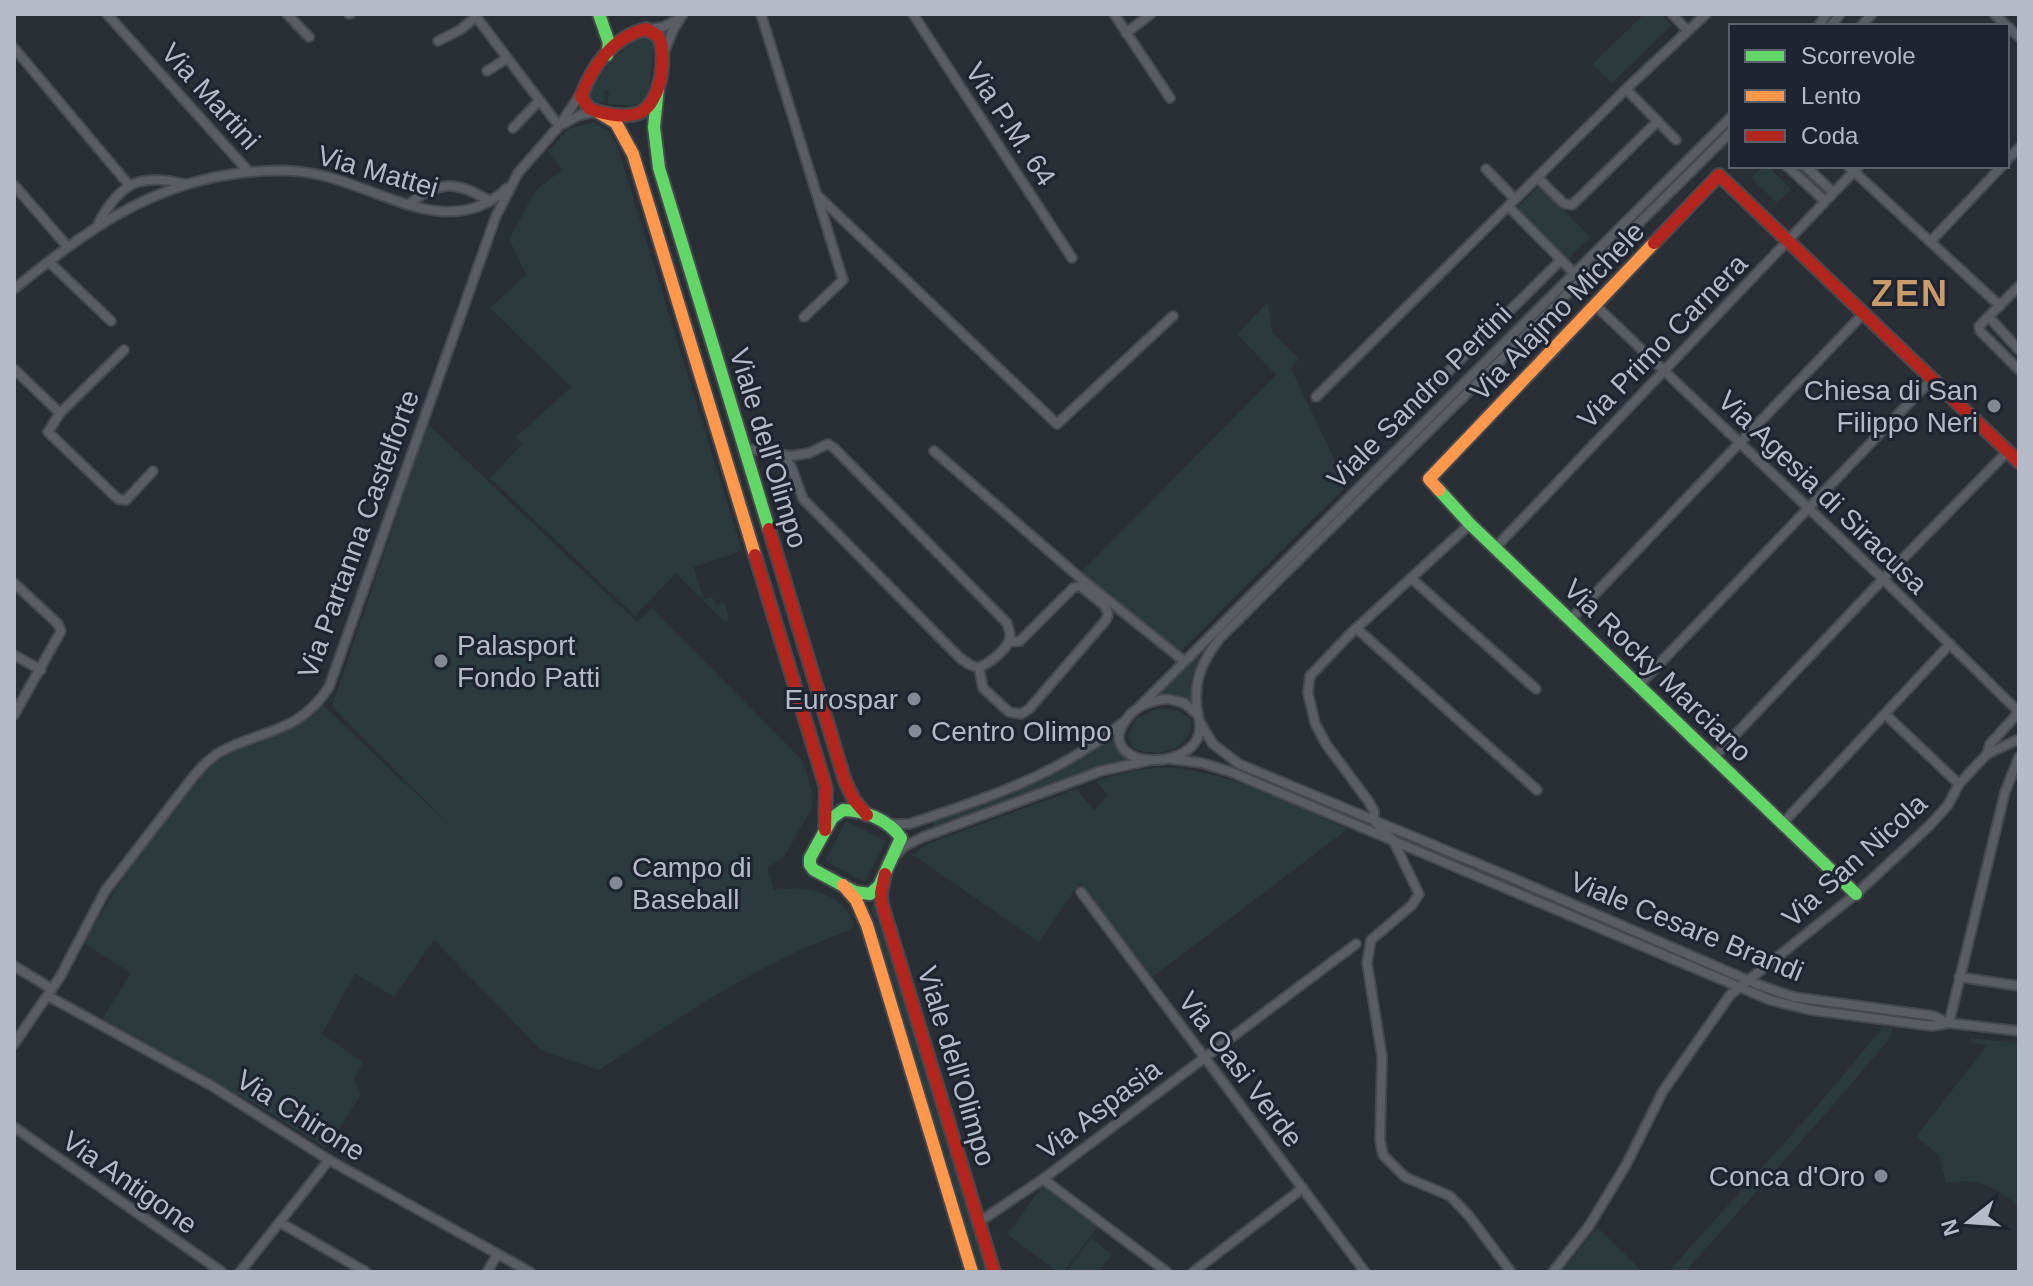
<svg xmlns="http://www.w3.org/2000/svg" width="2033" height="1286" font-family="Helvetica,sans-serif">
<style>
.green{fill:#2a3a3d}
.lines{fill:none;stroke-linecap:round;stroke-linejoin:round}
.street-casing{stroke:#46494e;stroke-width:12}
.fast-casing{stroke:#46494e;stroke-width:16}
.slow-casing{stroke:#46494e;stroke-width:16}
.jam-casing{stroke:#46494e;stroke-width:16}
.street{stroke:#5a5d64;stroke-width:8}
.fast{stroke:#63d668;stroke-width:12}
.slow{stroke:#ff974d;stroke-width:12}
.jam{stroke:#b3261e;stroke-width:12}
.poi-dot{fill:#848993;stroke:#1e2430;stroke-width:3}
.labels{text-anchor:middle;stroke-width:6;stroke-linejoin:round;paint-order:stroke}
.street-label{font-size:28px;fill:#b5bac6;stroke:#1e2430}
.poi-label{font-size:28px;fill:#b5bac6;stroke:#1e2430;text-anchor:end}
.district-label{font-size:36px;font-weight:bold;letter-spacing:2px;fill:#cb9c6b;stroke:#1e2430}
</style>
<rect width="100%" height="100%" fill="#2a2e35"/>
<g class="green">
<path d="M1644 14H1662L1672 25 1612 83 1593 64Z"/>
<path d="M648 36 654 44 649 91 645 100 632 106 607 104 609 92 606 89 604 92 606 100 602 103 589 101 587 97 589 93C603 71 622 43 648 36Z"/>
<path d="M594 122 609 131 617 145 742 551 694 567 703 599 712 597 716 605 725 602 729 618 725 622 676 573 635 616 490 478 522 444 516 437 571 387 490 308 526 275 509 239 536 190 562 170 548 151 568 129Z"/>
<path d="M1763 166H1768L1791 189 1777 203 1751 178Z"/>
<path d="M1540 185 1590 237 1567 260 1517 208Z"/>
<path d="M1268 302 1272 332 1299 359 1291 368 1347 486 1178 654 1080 573 1276 375 1237 334Z"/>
<path d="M428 424 637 622 652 608 803 761 813 795 812 808 784 857 767 868 774 890C804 885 842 891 854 923L851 930C760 961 680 1018 599 1070L542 1051 434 940 394 997 355 974 322 1034 363 1062 354 1079 361 1094 329 1146 324 1147 257 1105 102 1019 131 973 83 943 132 863 172 808 208 767 232 752 288 730 322 704 451 827 332 706Z"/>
<path d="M1197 655 1200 657 1192 676 1190 703 1158 697Z"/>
<path d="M1158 708 1180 711 1190 719C1196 750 1154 760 1133 747L1128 736 1136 719Z"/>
<path d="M1116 734 1128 759 1086 771 934 828 933 822C997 798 1062 778 1116 734Z"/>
<path d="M1164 767C1230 771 1288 803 1348 829L1151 978 1080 882 1039 942 913 855 927 844 1076 789 1094 810 1108 795 1096 781 1136 770Z"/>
<path d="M846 821 886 841 865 882 825 861Z"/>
<path d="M873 904 875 906 986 1272H981L871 908Z"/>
<path d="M1883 1027 1892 1028 1891 1037 1829 1110 1685 1272H1668L1819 1104Z"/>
<path d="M1970 1038 2019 1043V1208C2000 1188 1974 1177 1946 1183L1939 1155 1916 1137 1987 1045 1969 1042Z"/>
<path d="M1043 1185 1098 1226 1064 1272H1058L1007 1234Z"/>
<path d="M1597 1227 1643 1272H1562Z"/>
<path d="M1091 1238 1112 1254 1098 1272H1066Z"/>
</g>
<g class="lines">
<defs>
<g id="street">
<path d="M107 14 249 172"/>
<path d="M287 14 309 37"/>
<path d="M349 14H350"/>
<path d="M474 14 559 126"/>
<path d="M761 14 843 280 804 317"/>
<path d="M913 14 1072 258"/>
<path d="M1114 14 1170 98"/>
<path d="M1672 14 1688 31"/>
<path d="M1994 14 2019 37"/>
<path d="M1818 26 1827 14"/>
<path d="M1831 26 1840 14"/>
<path d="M1861 26 1872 14"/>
<path d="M650 29 663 27 678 19"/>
<path d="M1126 33 1151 14"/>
<path d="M438 41 460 30 476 17"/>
<path d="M14 48 129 185"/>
<path d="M664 53 673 30 683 14"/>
<path d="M487 71 506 59"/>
<path d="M1626 89 1676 140"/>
<path d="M563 124 580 115 595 112"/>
<path d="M513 128 539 101"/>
<path d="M2007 160 2019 148"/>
<path d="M1787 166 1825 201"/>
<path d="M1805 166 1833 192"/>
<path d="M1848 166 2000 306"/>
<path d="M1486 169 1515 199"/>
<path d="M1537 177 1563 203 1572 205 1658 121"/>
<path d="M14 185 68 247"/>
<path d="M817 195 1057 424 1173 316"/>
<path d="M409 204C441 179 457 182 490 201"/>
<path d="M1508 206 1574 273"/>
<path d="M99 222C121 182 140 173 185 184"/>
<path d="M1931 241 2002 166"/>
<path d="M49 262 111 321"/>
<path d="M2019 286 1979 326 1980 331 2019 370"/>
<path d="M14 289C82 234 144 187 233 174 263 170 294 168 324 176 383 190 452 241 507 188"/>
<path d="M1595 305 1883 579 2019 712"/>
<path d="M1989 317 2019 350"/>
<path d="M14 369 60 413 48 432 118 499 126 500 153 471"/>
<path d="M1316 397 1626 89 1706 14"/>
<path d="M60 413 124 350"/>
<path d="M1389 430 1561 260"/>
<path d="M744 448 791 456 809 453 828 444 834 448 1007 623C1009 630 1012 636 1008 643 1004 651 986 667 977 667 971 667 965 661 960 658L803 499 791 466 778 454"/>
<path d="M934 451 1079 577 1184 661"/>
<path d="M1470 524 1350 634 1310 676 1308 693 1315 723 1326 744 1369 802 1374 811V821L1393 840 1419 894 1412 905 1371 940 1367 963 1382 1056 1380 1140 1383 1155 1405 1177 1450 1196 1470 1217 1511 1272"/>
<path d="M1496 547 1859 166"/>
<path d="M1411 578 1536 689"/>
<path d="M14 583 58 624 61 631 14 715"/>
<path d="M1570 620 1864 313"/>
<path d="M1356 628 1537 790"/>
<path d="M14 655 41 670"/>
<path d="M979 668 983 688 1009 712 1021 714 1029 709 1106 620 1108 614 1105 606 1080 586 1073 588 1020 641 1009 642"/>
<path d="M1639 685 1932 379"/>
<path d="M1168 699 1184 703 1198 715C1216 775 1091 773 1125 721 1135 706 1150 700 1168 699Z"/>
<path d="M1139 707 1731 117"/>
<path d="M1198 715C1192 684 1201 662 1220 638L1731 132"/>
<path d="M1886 715 1959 784"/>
<path d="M1200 722 1213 744 1239 764 1510 877 1759 985 1794 997 1934 1016 1948 1023"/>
<path d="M1987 754 1990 744 2019 712"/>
<path d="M1715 756 1883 579 2008 451"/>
<path d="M1171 759 1202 763 1231 772 1770 1000 1810 1010 1932 1026 1949 1023 2019 1031"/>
<path d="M1783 823 1950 644"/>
<path d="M888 824H909C986 799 1063 773 1126 720"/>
<path d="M897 854 905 846 923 837 1101 771 1147 761"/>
<path d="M1081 892 1365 1272"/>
<path d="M14 966 52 989"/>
<path d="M1959 977 2019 986"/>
<path d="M48 996 212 1086 329 1160 530 1272"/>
<path d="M1949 1023 2005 792 2019 757"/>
<path d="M14 1044 60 977 105 891 193 777C202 767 210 757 222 751 264 729 299 733 329 687L496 216 518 173 559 126 581 93"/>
<path d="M14 1127 222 1272"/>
<path d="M1043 1179 1167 1272"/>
<path d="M979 1222 1043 1179 1356 944"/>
<path d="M281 1223 366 1272"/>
<path d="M240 1272 329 1160"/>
<path d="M487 1272 497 1255"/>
<path d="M1193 1272 1303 1188"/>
<path d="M1553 1272 1589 1226 1626 1165 1663 1091 1730 995 1856 894 1929 826 1948 805 1959 784 1987 754 2019 739"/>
</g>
<g id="fast">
<path d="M599 14 609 43 607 55"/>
<path d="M658 88 654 127 659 168 769 529"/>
<path d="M1439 490 1470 524 1856 894"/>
<path d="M843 810C864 810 889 820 901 838L879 886 870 894 855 892 814 870 810 865V858L832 818Z"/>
</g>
<g id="slow">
<path d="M598 112 616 123 633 154 755 555"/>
<path d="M1439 490 1429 479 1654 243"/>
<path d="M843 885 856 900 867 925 972 1272"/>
</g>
<g id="jam">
<path d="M646 29 658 36C668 54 661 102 641 112 627 119 603 114 590 109L581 97C592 66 613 37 646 29Z"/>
<path d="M1654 243 1719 175 2019 462"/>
<path d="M769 529 845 781 854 800 867 815"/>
<path d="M755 555 826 788 825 830"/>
<path d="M885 874 881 893 882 904 994 1272"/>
</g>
</defs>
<use href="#street" class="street-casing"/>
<use href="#fast" class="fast-casing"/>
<use href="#slow" class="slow-casing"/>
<use href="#jam" class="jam-casing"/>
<use href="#street" class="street"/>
<use href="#fast" class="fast"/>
<use href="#slow" class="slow"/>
<use href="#jam" class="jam"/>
</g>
<g class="poi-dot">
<circle cx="1994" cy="406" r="8"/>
<circle cx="441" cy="661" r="8"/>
<circle cx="914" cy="699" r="8"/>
<circle cx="915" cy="731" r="8"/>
<circle cx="616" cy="883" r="8"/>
<circle cx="1881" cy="1176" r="8"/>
</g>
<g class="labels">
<g class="street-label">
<text transform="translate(211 96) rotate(48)" y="10">Via Martini</text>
<text transform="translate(1011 124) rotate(57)" y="10">Via P.M. 64</text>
<text transform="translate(378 171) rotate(16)" y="10">Via Mattei</text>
<text transform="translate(1557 311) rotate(-46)" y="10">Via Alajmo Michele</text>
<text transform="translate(1662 341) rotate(-46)" y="10">Via Primo Carnera</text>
<text transform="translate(1419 396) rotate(-45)" y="10">Viale Sandro Pertini</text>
<text transform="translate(769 448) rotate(73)" y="10">Viale dell'Olimpo</text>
<text transform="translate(1823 492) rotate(44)" y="10">Via Agesia di Siracusa</text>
<text transform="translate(358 534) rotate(-70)" y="10">Via Partanna Castelforte</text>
<text transform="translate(1658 670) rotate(44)" y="10">Via Rocky Marciano</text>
<text transform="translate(1854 860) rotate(-42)" y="10">Via San Nicola</text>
<text transform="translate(1687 926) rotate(22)" y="10">Viale Cesare Brandi</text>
<text transform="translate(957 1066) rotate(73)" y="10">Viale dell'Olimpo</text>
<text transform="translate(1241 1069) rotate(53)" y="10">Via Oasi Verde</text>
<text transform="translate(1099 1109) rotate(-37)" y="10">Via Aspasia</text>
<text transform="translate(301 1115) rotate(32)" y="10">Via Chirone</text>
<text transform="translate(130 1182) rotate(35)" y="10">Via Antigone</text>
</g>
<g class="poi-label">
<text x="1978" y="400">Chiesa di San<tspan x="1978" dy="32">Filippo Neri</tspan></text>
<text x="457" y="655" text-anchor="start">Palasport<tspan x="457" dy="32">Fondo Patti</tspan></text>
<text x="898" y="709">Eurospar</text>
<text x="931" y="741" text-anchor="start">Centro Olimpo</text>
<text x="632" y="877" text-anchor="start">Campo di<tspan x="632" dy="32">Baseball</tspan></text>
<text x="1865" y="1186">Conca d'Oro</text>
</g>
<g class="district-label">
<text x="1910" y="306">ZEN</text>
</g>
</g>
<rect width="2033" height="1286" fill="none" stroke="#b5bac6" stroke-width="32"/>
<rect x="1729" y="24" width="280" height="144" fill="#1e2430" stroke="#5a606c" stroke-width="2"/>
<rect x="1745" y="50" width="40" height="12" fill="#63d668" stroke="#5a606c" stroke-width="2"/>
<text x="1801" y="64" font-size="24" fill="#b5bac6">Scorrevole</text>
<rect x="1745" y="90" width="40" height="12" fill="#ff974d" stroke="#5a606c" stroke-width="2"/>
<text x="1801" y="104" font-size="24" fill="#b5bac6">Lento</text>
<rect x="1745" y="130" width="40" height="12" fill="#b3261e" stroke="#5a606c" stroke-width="2"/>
<text x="1801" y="144" font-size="24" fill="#b5bac6">Coda</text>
<g transform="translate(1969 1222) rotate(253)" stroke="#1e2430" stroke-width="6" paint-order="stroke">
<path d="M0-6L14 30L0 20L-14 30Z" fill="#b5bac6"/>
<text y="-12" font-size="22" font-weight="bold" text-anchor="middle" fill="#b5bac6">N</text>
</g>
</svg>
